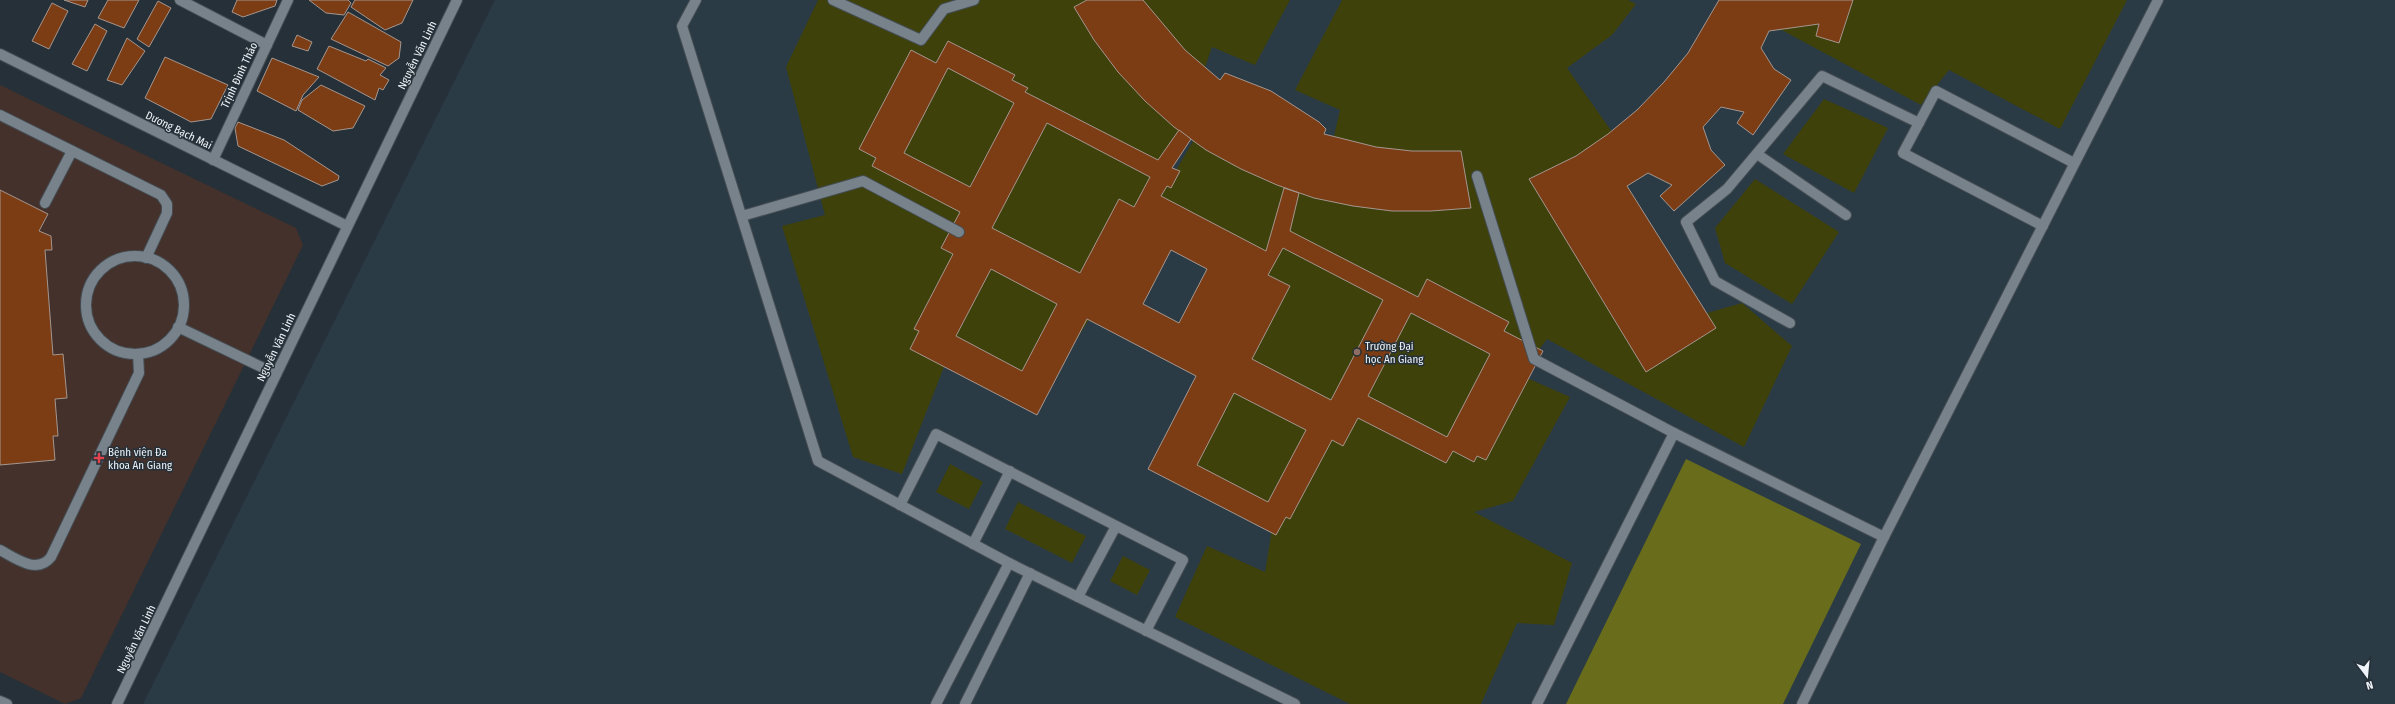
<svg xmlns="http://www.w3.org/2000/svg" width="2395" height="704" font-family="'Fira Sans Condensed',sans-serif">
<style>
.built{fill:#2b3b46}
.medical{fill:#44312b}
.green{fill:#3e410a}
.forest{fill:#686c1b}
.building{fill:#7c3d14;stroke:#a4968f;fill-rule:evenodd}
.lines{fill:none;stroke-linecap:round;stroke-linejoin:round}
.minor-casing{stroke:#454d53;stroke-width:12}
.minor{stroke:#77828b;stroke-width:10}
.education-dot{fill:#8d6e63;stroke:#263038;stroke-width:1.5}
.health-dot{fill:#e0444e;stroke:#263038;stroke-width:1.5}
.labels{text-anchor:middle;stroke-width:3;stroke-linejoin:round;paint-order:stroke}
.street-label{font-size:11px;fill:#eef4f9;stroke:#263038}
.poi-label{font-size:11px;fill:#eef4f9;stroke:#263038;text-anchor:start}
</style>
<rect width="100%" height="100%" fill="#263038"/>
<path class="built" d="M495 0H2395V704H143Z"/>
<path class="medical" d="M0 85 296 228 303 245 81 698 65 704 0 672Z"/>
<g class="green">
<path d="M818 0H1290L1255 65 1212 47 1161 196 1202 126 1325 175 1340 110 1295 90 1342 0H1628L1636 4 1612 35 1567 68 1624 149 1595 195 1697 316 1742 303 1792 346 1744 447 1547 339 1520 375 1570 397 1513 501 1474 512 1572 563 1554 625 1517 623 1481 704H1350L1175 617 1207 546 1265 572 1273 523 1173 477 1236 271 1152 221 1041 395 951 349 902 474 853 457 782 226 825 215 786 67Z"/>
<path d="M1726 0H2127L2060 129 1949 70 1921 105Z"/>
<path d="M1824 99 1888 128 1854 193 1783 154Z"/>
<path d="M1755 179 1839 232 1792 304 1725 263 1715 228Z"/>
<path d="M950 464 983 482 969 509 936 492Z"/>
<path d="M1018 502 1086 536 1072 563 1005 529Z"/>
<path d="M1123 556 1150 570 1137 595 1110 581Z"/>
</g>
<path class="forest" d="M1686 459 1861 544 1783 704H1566Z"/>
<g class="building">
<path d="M64 0H88L85 7Z"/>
<path d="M108 0H139L124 28 98 18Z"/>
<path d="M237 0H277L275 6 243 17 232 12Z"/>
<path d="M309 0H348L351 3 344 15 326 13Z"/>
<path d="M355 0H413L402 23 385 30 351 7Z"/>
<path d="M1087 0H1143L1185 50 1220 80 1225 73 1271 91 1319 122 1326 129 1324 134 1376 147 1412 151H1461L1471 208 1431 211H1392L1353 206 1314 198 1277 185 1241 169 1206 150 1174 127 1145 101 1118 72 1094 40 1074 7Z"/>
<path d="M1719 0H1853L1839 43 1816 36 1819 24 1769 31 1761 48 1774 69 1791 80 1753 135 1737 123 1744 112 1721 107 1703 127 1711 150 1725 165 1674 211 1660 196 1672 185 1648 173 1627 186 1716 328 1646 372 1529 179 1576 156 1608 134 1637 110 1664 82 1688 53Z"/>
<path d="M158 1 171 8 149 47 137 39Z"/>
<path d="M52 3 68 11 49 49 32 41Z"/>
<path d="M348 12 401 42 399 58 388 66 331 39Z"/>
<path d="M95 24 107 31 87 71 72 64Z"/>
<path d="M297 35 312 42 308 51 292 46Z"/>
<path d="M127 38 145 51 122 85 107 80Z"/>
<path d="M948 41 1015 75 1012 80 1028 88 1025 92 1158 160 1179 130 1191 139 1172 168 1180 171 1171 188 1167 186 1161 196 1266 251 1284 188 1299 193 1290 231 1418 297 1427 279 1509 322 1504 331 1543 351 1486 460 1477 456 1474 462 1453 451 1446 463 1358 418 1343 446 1332 440 1290 519 1286 517 1276 535 1148 469 1196 376 1087 319 1037 415 910 349 919 331 914 329 953 254 941 248 960 212 872 166 876 158 859 149 911 50 936 63ZM948 68 1014 103 970 187 904 153ZM1047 123 1150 177 1134 207 1119 199 1080 273 992 228ZM1283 248 1383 300 1331 400 1252 359 1290 286 1268 275ZM1171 250 1207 269 1179 323 1143 304ZM991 269 1057 304 1022 371 956 336ZM1411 313 1490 354 1447 437 1368 396ZM1234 393 1306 430 1268 502 1197 465Z"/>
<path d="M329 46 366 61 368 59 386 68 380 75 389 80 383 90 379 88 375 100 317 69Z"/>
<path d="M165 57 228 85 211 119 191 122 145 98Z"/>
<path d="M272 58 319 77 303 95 296 111 257 91Z"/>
<path d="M321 85 365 106 353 128 333 131 298 110 302 100Z"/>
<path d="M238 122 284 140 339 176 338 180 322 186 238 146 235 128Z"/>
<path d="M0 190 48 214 39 231 51 236 52 250H45L53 355 63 354 67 398 55 399 58 436H53L55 460 0 465Z"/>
</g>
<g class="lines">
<defs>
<g id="minor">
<path d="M180 0 267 45"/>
<path d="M696 0 682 26 818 461 1009 563 1295 704"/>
<path d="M833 0 921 40 944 9 974 0"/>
<path d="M0 54 347 226"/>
<path d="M0 115 161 195 167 204V213L146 258"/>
<path d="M1757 154 1846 215"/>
<path d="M213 160 288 0"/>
<path d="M1477 176 1534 359 1674 433"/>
<path d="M45 203 72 151"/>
<path d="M742 216 863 181 959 232"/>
<path d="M2043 226 1903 153 1936 91 2074 163"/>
<circle cx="135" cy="305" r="49"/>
<path d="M1790 323 1715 281 1686 222 1727 189 1822 76 1919 123"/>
<path d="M178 327 276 374"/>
<path d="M900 505 936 434 1183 560 1146 631"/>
<path d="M973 544 1010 471"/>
<path d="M0 550C15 558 37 575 51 557L139 373 138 354"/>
<path d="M1078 597 1116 526"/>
<path d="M0 701 7 704"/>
<path d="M117 704 457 0"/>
<path d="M936 704 1009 563"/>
<path d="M965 704 1030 573"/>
<path d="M1537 704 1674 433 1884 537"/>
<path d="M1802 704 1884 537 2158 0"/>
</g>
</defs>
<use href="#minor" class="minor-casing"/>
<use href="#minor" class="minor"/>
</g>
<circle class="education-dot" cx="1357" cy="352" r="4"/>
<path class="health-dot" d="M97 452h4v4h4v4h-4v4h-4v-4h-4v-4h4z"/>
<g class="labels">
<g class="street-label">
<text transform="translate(417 55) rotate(-64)" y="4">Nguyễn Văn Linh</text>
<text transform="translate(239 75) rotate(-65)" y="4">Trịnh Đình Thảo</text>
<text transform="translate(179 130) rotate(26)" y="4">Dương Bạch Mai</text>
<text transform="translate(276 347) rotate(-64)" y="4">Nguyễn Văn Linh</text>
<text transform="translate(136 639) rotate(-64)" y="4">Nguyễn Văn Linh</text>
</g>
<g class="poi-label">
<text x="1365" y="350">Trường Đại<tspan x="1365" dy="13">học An Giang</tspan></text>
<text x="108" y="456">Bệnh viện Đa<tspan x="108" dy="13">khoa An Giang</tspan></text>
</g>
</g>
<g transform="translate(2367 676) rotate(164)" stroke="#263038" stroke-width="3" paint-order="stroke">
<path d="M0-3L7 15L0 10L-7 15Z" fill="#eef4f9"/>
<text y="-6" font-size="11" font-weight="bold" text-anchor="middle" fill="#eef4f9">N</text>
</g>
</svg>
